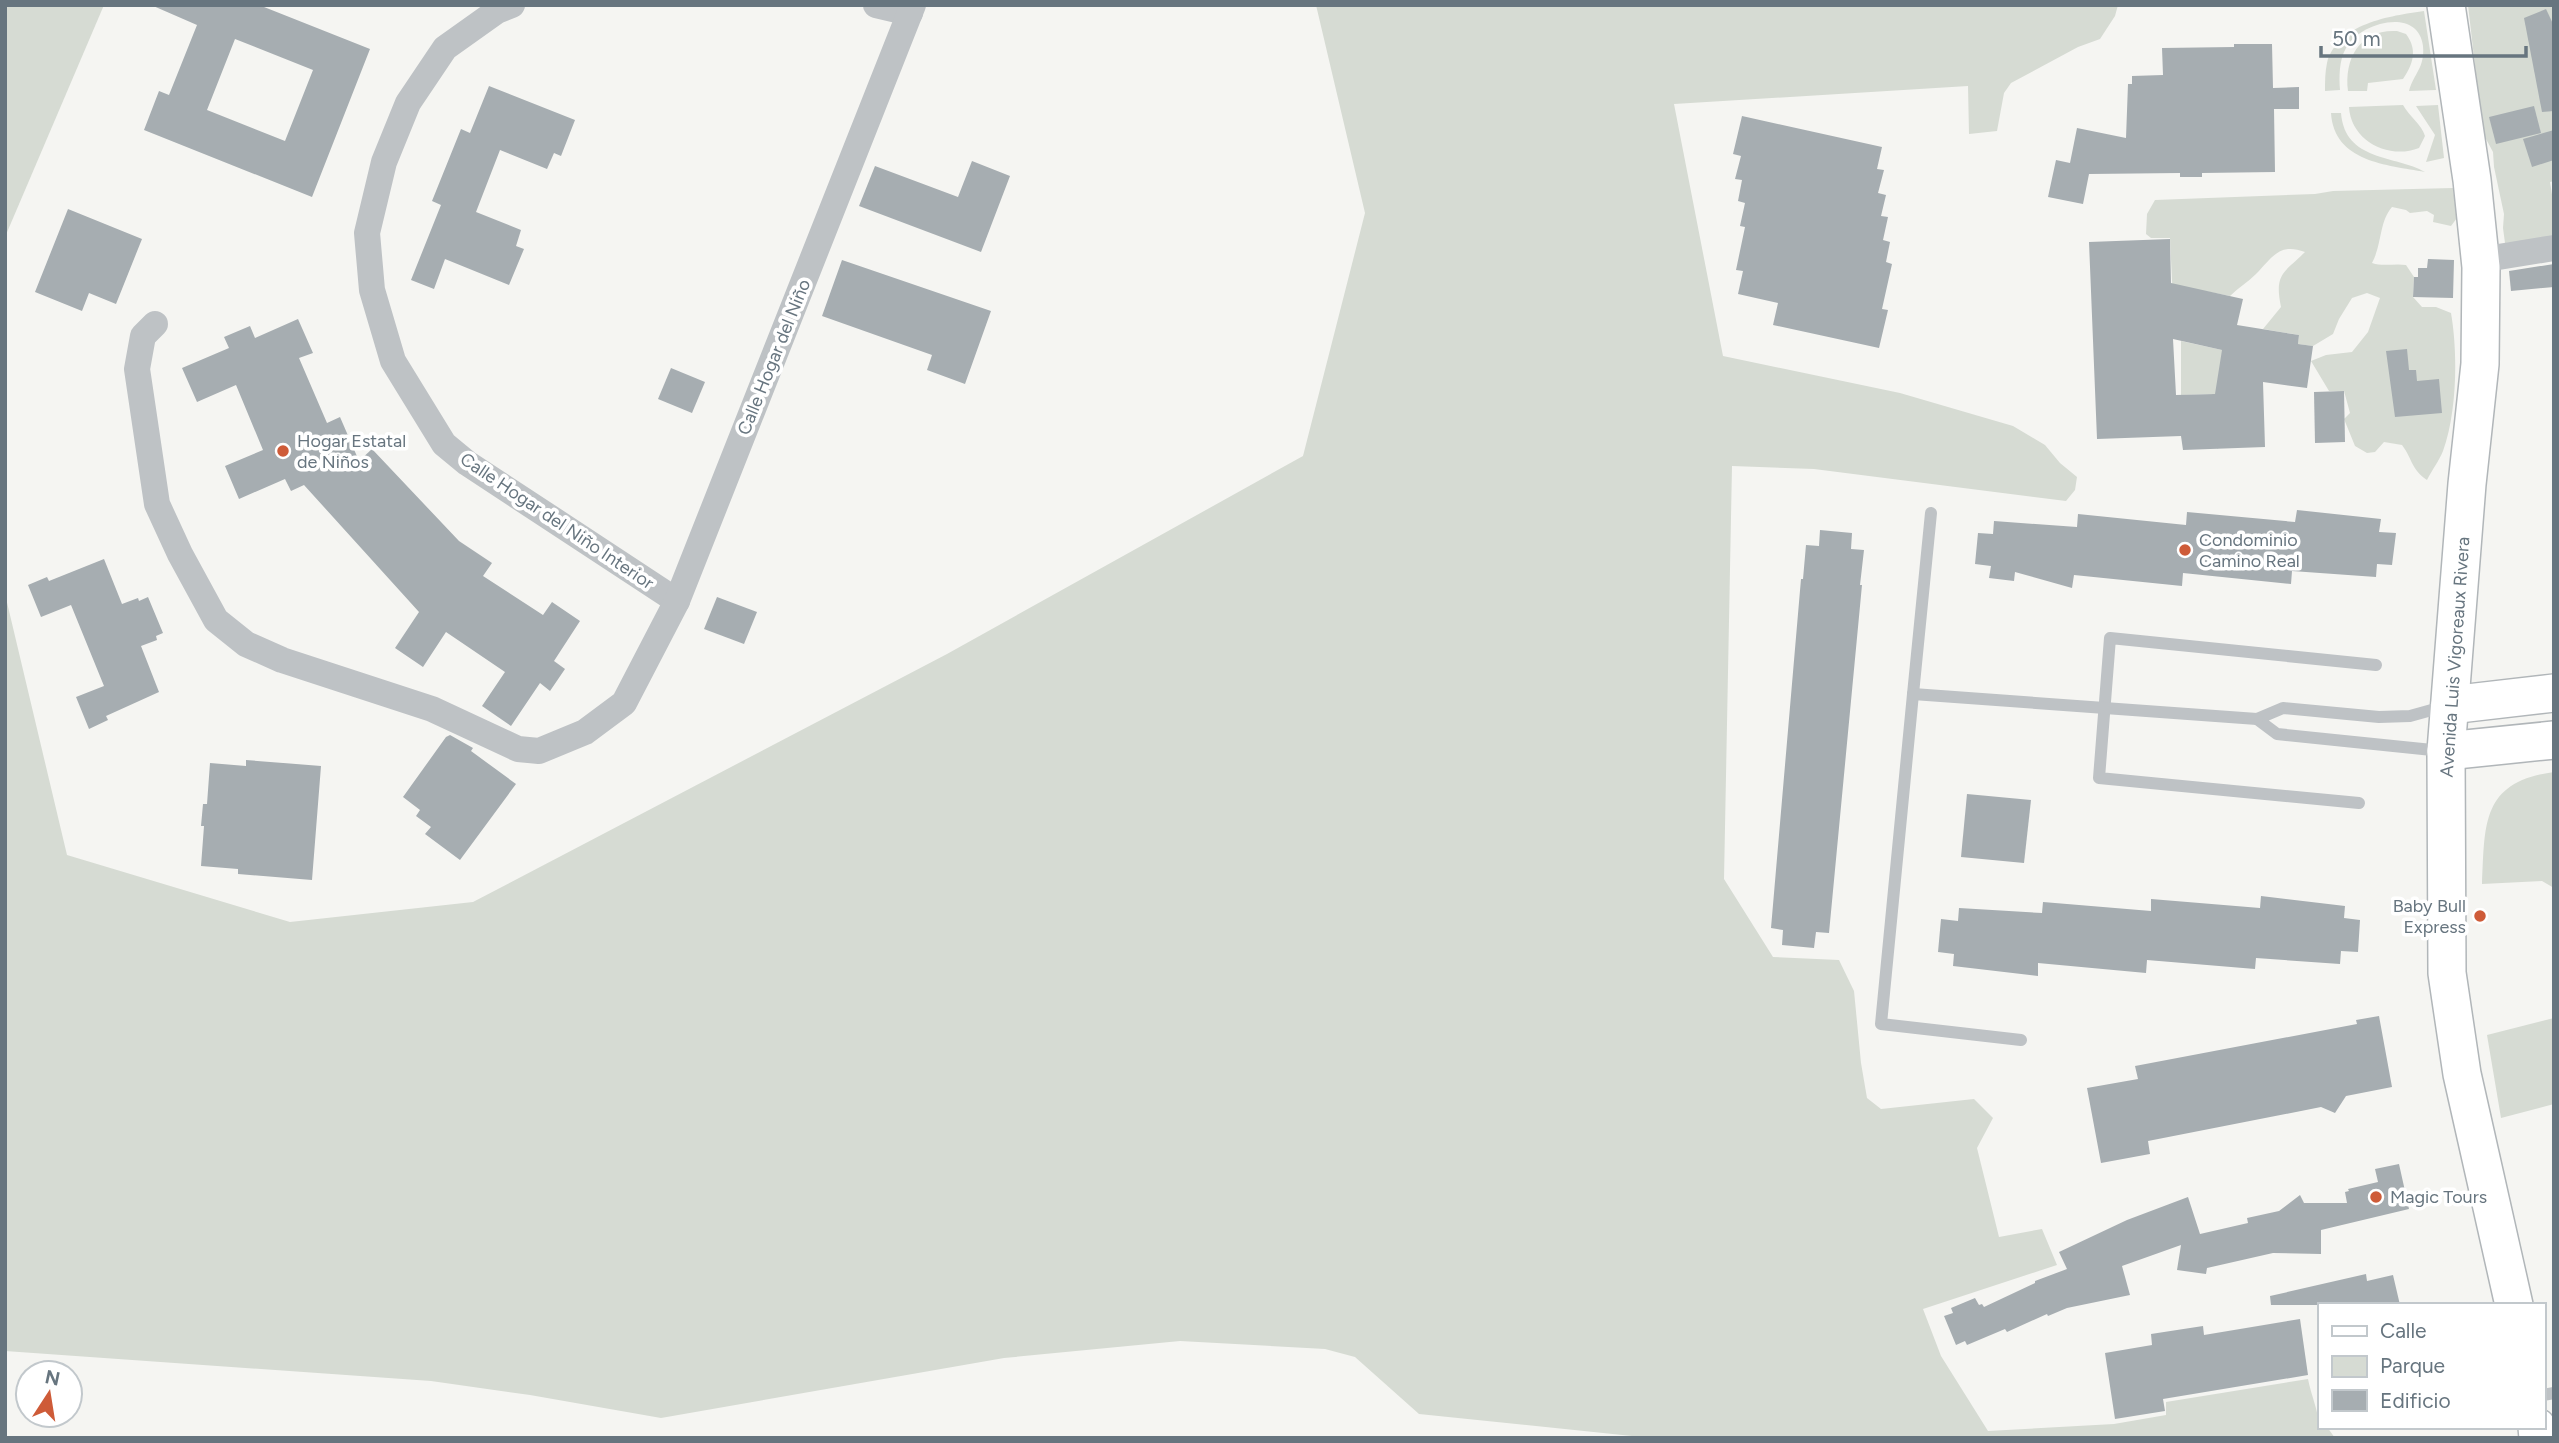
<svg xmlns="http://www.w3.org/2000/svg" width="2559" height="1443" font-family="Figtree,sans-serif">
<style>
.green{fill:#d6dbd3}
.building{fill:#a6adb1;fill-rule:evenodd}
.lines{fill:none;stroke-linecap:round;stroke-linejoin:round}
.secondary-casing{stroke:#b1b6b9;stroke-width:40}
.lane{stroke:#bec2c5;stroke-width:12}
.street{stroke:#bec2c5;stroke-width:26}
.secondary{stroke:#fff;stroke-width:37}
.poi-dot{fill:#ce5b38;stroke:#fff;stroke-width:2.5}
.labels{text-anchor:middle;stroke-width:7;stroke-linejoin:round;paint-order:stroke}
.street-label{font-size:18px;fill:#67757f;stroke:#fff}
.poi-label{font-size:18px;fill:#67757f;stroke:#fff;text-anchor:start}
</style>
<rect width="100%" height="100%" fill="#f5f5f2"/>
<g class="green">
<path d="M5 5H104L5 237Z"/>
<path d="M1316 5H2118L2115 16 2100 39 2078 47 2011 83 2004 93 1997 131 1969 134 1968 86 1674 104 1723 356 1900 393 2013 426 2045 445 2060 463 2077 477 2075 490 2066 501 1814 469 1732 466 1724 879 1773 957 1839 960 1854 991 1861 1063 1867 1098 1881 1109 1974 1099 1993 1118 1977 1148 1999 1237 2042 1229 2057 1265 1923 1309 1941 1356 1988 1431 2114 1424 2166 1415V1402L2308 1379C2311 1395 2319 1412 2319 1427H2327L2335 1438H1651L1419 1414 1355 1357 1325 1349 1180 1341 1004 1358 661 1418 530 1395 431 1381 5 1351V594L67 855 290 922 473 902 947 654 1303 456 1365 213Z"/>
<path d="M2468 5H2554V181L2550 182 2554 207V239L2505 243 2503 228 2504 214 2494 167 2493 152 2478 124 2480 109Z"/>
<path d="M2424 11 2436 90 2409 91C2414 73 2425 68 2423 46 2418 6 2359 23 2346 48 2339 60 2339 77 2340 90L2325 91C2325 82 2325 72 2327 63 2338 23 2390 16 2424 11Z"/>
<path d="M2397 31 2406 34C2418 50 2413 64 2403 79L2368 83 2367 91H2348C2344 58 2360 29 2397 31Z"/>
<path d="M2403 105C2409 116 2422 125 2425 136L2419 148C2389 160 2351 141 2349 107Z"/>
<path d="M2438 105 2444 158 2426 162 2435 135 2416 106Z"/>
<path d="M2331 113H2341C2345 162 2396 155 2425 172 2387 165 2334 162 2331 113Z"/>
<path d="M2453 188 2457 218 2451 226 2433 222 2434 215 2427 211 2410 213 2406 210 2392 207C2379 222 2382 245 2372 263 2384 267 2394 263 2406 265L2414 277 2413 297 2422 307H2436L2451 313C2458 353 2457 413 2443 451 2439 461 2432 470 2427 480 2411 469 2413 460 2402 445L2384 442 2375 452 2367 453 2355 446 2344 419 2350 413 2344 391H2329L2311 361 2326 355 2352 352 2368 332 2380 298 2367 293 2352 298 2339 319 2333 334 2313 346 2298 344 2299 335 2263 329 2281 307C2274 273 2284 273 2305 252 2279 242 2272 258 2256 274 2248 282 2238 288 2230 296L2205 291 2174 322 2170 238H2151L2146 234 2147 214 2155 200 2315 194 2333 191Z"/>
<path d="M2181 341 2222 350V446L2217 449V441L2213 440 2212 394 2181 395Z"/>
<path d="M2554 772V888L2542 881 2482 884C2485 824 2481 782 2554 772Z"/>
<path d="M2554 1018V1104L2501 1118 2487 1035Z"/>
</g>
<g class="building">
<path d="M259 5 370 49 312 197 144 130 159 91 169 95 197 25 151 5ZM235 39 313 70 285 141 207 110Z"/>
<path d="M2546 9 2554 26V111L2542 112 2524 18Z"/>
<path d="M2234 44H2272L2273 88 2299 87V109H2274L2275 172 2202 173V177H2180V173L2089 174 2083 204 2048 197 2056 160 2070 163 2077 128 2126 138 2128 84H2132V76L2163 75 2162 48 2234 47Z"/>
<path d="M489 86 575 120 561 156 554 153 547 169 500 150 476 212 521 230 516 246 524 249 509 285 445 259 434 289 411 280 441 205 432 201 461 129 470 133Z"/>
<path d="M2534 106 2541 133 2496 144 2489 117Z"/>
<path d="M1742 116 1882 147 1877 169 1884 170 1878 193 1886 195 1881 216 1888 217 1883 240 1890 242 1886 262 1892 264 1882 309 1888 310 1879 348 1773 325 1778 303 1738 294 1743 271 1736 270 1745 227 1740 226 1745 203 1738 201 1742 180 1735 179 1741 156 1733 154Z"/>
<path d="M2554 130V160L2532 167 2523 139Z"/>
<path d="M972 161 1010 176 981 252 859 206 875 166 958 197Z"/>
<path d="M68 209 142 239 116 304 89 293 82 311 35 292Z"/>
<path d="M2170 239 2171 283 2243 299 2237 325 2299 335 2298 344 2313 346 2307 388 2263 382 2265 447 2183 450 2181 436 2097 439 2089 242ZM2173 339 2222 350 2215 394 2176 395Z"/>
<path d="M2428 259 2454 260 2453 298 2413 297 2414 277H2418V268H2427Z"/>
<path d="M842 260 991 311 965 384 927 370 932 355 822 316Z"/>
<path d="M2554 264V287L2511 291 2509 271Z"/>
<path d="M298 319 313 353 299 358 327 423 340 417 359 461 372 449 459 541 492 563 483 576 543 615 552 602 580 621 554 661 565 669 550 691 540 683 511 726 482 706 505 672 446 632 423 667 395 648 419 612 304 485 291 491 285 479 239 499 225 466 263 450 236 385 197 402 182 368 229 348 224 337 250 326 255 338Z"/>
<path d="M2407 349 2409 370H2416L2417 381 2439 379 2442 413 2395 417 2386 351Z"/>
<path d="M671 368 705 382 692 413 658 399Z"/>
<path d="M2344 391 2345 442 2315 443 2314 392Z"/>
<path d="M2297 510 2381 519 2379 532 2396 533 2392 565 2377 564 2376 577 2292 571 2291 584 2183 573 2182 586 2074 575 2072 588 2015 572 2014 581 1989 578 1991 566 1975 564 1978 533 1993 534 1994 521 2077 527 2078 514 2186 525 2187 512 2295 522Z"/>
<path d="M1820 530 1852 533 1851 549 1864 550 1860 585H1862L1829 933 1816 932 1814 948 1782 945 1783 930 1771 928 1801 579H1803L1806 545 1819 546Z"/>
<path d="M104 559 122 604 138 598 139 601 148 597 163 633 156 636 157 640 141 646 159 692 106 716 108 720 89 729 76 697 104 686 71 605 41 617 28 585 47 577 49 581Z"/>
<path d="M717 597 757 612 744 644 704 629Z"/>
<path d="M450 735 473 748 471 751 516 784 460 860 425 834 431 827 416 816 420 810 403 797 446 737Z"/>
<path d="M246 760 321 766 312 880 238 874V869L201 866 204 826H201L203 804H207L210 763 246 766Z"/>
<path d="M1967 794 2031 800 2024 863 1961 857Z"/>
<path d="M2261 896 2345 906 2344 918 2360 920 2358 952 2341 951 2340 964 2256 958 2255 969 2147 960 2146 973 2038 963V976L1953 966 1954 954 1938 952 1941 919 1958 921 1959 908 2042 913 2043 902 2151 911V899L2260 908Z"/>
<path d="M2379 1016 2392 1087 2346 1096 2335 1113 2321 1107 2148 1141 2150 1154 2101 1163 2087 1088 2138 1079 2135 1066 2357 1024 2356 1020Z"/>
<path d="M2399 1164 2409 1209 2321 1230V1254L2273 1253 2207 1268 2206 1274 2177 1270 2181 1245 2122 1266 2130 1295 2067 1308 2048 1316 2047 1314 2007 1332 2005 1329 1967 1345 1965 1341 1956 1345 1944 1316 1953 1313 1951 1308 1975 1298 1979 1305 1982 1304 1984 1307 2035 1283V1281L2067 1269 2059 1252 2127 1220 2188 1197 2200 1234 2248 1223 2247 1218 2279 1211 2300 1195 2304 1203H2347L2345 1192 2349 1191 2348 1189 2378 1182 2375 1169Z"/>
<path d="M2366 1274 2367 1281 2393 1275 2400 1305H2271L2270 1296Z"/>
<path d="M2300 1319 2308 1375 2163 1399 2165 1411 2115 1419 2105 1353 2152 1345 2151 1334 2203 1326 2204 1335Z"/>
</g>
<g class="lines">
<defs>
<g id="secondary">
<path d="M2446 5 2472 180 2481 267 2480 364 2467 484 2446 751 2447 973 2462 1074 2514 1305"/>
<path d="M2450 705 2554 693"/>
<path d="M2446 751 2554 740"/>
<path d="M2537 1427 2538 1438"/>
</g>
</defs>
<use href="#secondary" class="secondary-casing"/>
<g class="lane">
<path d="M1913 694 1931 513"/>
<path d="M2442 751 2277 734 2257 719 2283 708 2379 717 2410 716 2446 706"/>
<path d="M2359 803 2099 778 2110 638 2376 665"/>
<path d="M2021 1040 1881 1024 1913 694 2257 719"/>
<path d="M2543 1395 2554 1393"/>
</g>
<g class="street">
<path d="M512 5 497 11 445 48 408 103 384 162 367 233 372 290 393 361 444 444 467 463 677 601"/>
<path d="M876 5 910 13"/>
<path d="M2480 260 2554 248"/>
<path d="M155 324 143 336 137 369 157 504 180 554 216 620 246 644 282 660 432 709 518 749 539 751 585 732 624 703 677 601 913 5"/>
</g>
<use href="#secondary" class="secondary"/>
</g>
<g class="poi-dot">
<circle cx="283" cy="451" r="7"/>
<circle cx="2185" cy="550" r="7"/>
<circle cx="2480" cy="916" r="7"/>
<circle cx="2376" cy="1197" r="7"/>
</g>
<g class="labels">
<g class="street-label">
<text transform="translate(774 357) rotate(-68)" y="6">Calle Hogar del Niño</text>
<text transform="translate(557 521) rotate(34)" y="6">Calle Hogar del Niño Interior</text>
<text transform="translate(2455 657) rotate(-86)" y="6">Avenida Luis Vigoreaux Rivera</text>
</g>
<g class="poi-label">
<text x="297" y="447">Hogar Estatal<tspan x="297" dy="21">de Niños</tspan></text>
<text x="2199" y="546">Condominio<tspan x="2199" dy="21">Camino Real</tspan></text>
<text x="2466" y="912" text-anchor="end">Baby Bull<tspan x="2466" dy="21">Express</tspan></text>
<text x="2390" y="1203">Magic Tours</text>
</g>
</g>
<rect width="2559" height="1443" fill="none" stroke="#67757f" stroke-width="14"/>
<rect x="2318" y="1303" width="228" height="126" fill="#ffffff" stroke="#c2c8cc" stroke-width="2"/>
<rect x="2332" y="1326" width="35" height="10" fill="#ffffff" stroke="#c2c8cc" stroke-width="2"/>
<text x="2380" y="1338" font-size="21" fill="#67757f">Calle</text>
<rect x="2332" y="1356" width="35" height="21" fill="#d6dbd3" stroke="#c2c8cc" stroke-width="2"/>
<text x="2380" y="1373" font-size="21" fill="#67757f">Parque</text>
<rect x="2332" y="1390" width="35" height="21" fill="#a6adb1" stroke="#c2c8cc" stroke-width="2"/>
<text x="2380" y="1408" font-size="21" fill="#67757f">Edificio</text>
<g transform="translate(49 1394) rotate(12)"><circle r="33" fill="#ffffff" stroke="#c2c8cc" stroke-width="2"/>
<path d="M0-5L12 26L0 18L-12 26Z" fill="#ce5b38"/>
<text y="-10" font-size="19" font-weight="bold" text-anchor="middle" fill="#67757f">N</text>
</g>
<path d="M2321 46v10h205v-10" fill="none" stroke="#67757f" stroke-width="3.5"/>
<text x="2332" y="46" font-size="21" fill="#67757f" stroke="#ffffff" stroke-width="5" paint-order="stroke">50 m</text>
</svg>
